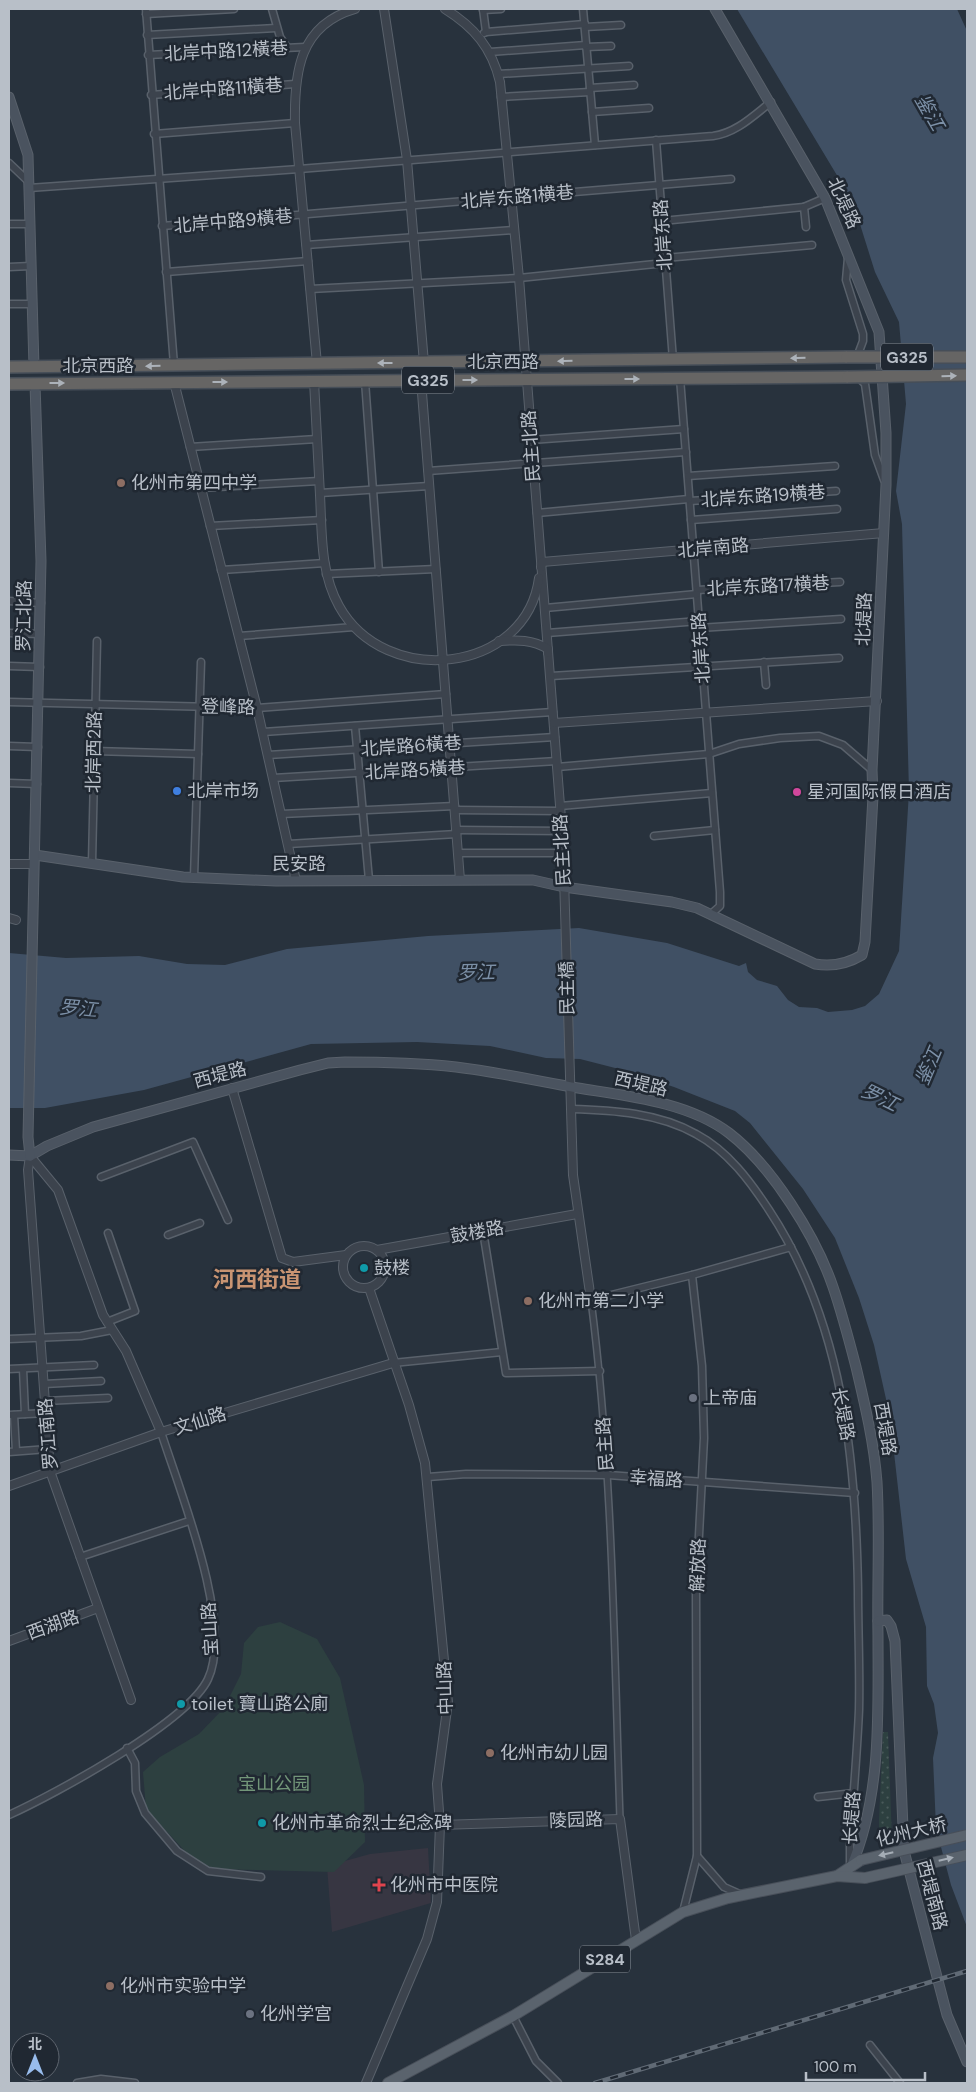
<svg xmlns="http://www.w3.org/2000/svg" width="976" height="2092" font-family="'DM Sans','Noto Sans SC',sans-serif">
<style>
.medical{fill:#373642}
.grass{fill:url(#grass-dots)}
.park{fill:#2d4040}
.water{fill:#405064}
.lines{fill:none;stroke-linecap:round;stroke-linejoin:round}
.pedestrian-casing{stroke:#59616b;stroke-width:8}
.minor-casing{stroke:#59616b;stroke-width:9}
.tertiary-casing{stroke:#59616b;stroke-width:10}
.secondary-casing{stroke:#59616b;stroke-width:11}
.primary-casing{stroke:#484f59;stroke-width:12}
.trunk-casing{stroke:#464e58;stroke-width:14}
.pedestrian{stroke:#3c434d;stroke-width:5}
.minor{stroke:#3c434d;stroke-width:6}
.tertiary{stroke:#3c434d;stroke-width:8}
.secondary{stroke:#4a535f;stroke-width:9}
.primary{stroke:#5a636d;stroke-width:10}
.trunk{stroke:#666564;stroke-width:11}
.rail-casing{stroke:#606a75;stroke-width:4.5}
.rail{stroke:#202832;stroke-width:2.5;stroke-dasharray:8;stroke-linecap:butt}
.primary-bridge-casing{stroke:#484f59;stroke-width:12;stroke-linecap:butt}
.trunk-bridge-casing{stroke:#464e58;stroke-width:14;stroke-linecap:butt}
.primary-bridge{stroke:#5a636d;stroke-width:10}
.trunk-bridge{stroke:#666564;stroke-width:11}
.oneway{fill:#acb2b9}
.oneway2{fill:#a5adb6}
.education-dot{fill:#8d6e63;stroke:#202832;stroke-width:2}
.shop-dot{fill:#3f7fe0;stroke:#202832;stroke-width:2}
.hotel-dot{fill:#d1479c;stroke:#202832;stroke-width:2}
.culture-dot{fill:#0f9aa8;stroke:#202832;stroke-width:2}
.worship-dot{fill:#6b7280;stroke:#202832;stroke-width:2}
.health-dot{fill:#e0444e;stroke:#202832;stroke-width:2}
.labels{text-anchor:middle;stroke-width:5;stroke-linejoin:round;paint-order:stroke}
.shield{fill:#202832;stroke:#8a929b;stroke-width:1}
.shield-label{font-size:16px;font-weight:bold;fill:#b8bfc8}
.street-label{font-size:18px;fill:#b8bfc8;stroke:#202832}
.poi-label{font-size:18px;fill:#b8bfc8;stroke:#202832;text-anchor:start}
.park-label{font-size:18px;fill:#729679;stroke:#202832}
.water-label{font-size:19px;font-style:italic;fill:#7c90a7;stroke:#202832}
.district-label{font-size:22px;font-weight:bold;fill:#c99472;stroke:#202832}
</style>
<defs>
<pattern id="grass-dots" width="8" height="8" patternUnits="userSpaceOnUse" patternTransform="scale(1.25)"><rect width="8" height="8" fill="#2d4040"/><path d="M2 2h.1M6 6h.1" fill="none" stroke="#495a5a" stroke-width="1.8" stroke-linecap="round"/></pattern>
</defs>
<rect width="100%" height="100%" fill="#28323d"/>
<path class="medical" d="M428 1848 431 1903 332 1932 327 1866 370 1854Z"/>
<path class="grass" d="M883 1732H888L892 1841H886L879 1830V1820Z"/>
<path class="park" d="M280 1622 317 1639 340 1678 364 1785 365 1842 334 1872 212 1869 193 1860 146 1809 143 1772 160 1757 199 1734 224 1708 241 1674 244 1643 258 1627Z"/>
<path class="water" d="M737 9H957L967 31V1927L951 1885 936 1828 933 1758 938 1733 934 1704 927 1686 926 1627 906 1559 890 1417 874 1345 859 1298 835 1238 803 1189 750 1123 735 1111 674 1087 623 1070 580 1059 546 1058 490 1046 417 1042 311 1044 144 1090 45 1108H9V953L66 958 139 956 187 964 225 965 287 949 428 936 579 928 667 943 739 966 746 963 748 972 757 980 777 986 788 1000 799 1007 817 1008 828 1012 852 1010 865 1006 879 994 899 951 909 792 902 524 896 491 906 404 899 322 875 272 853 202Z"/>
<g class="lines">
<defs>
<path id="pedestrian" d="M591 1300C613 1472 614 1646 620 1819"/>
<g id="minor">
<path d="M146 9 174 365"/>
<path d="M272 9 280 37 287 47"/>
<path d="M483 9 486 32 484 33"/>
<path d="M583 9 595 145"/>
<path d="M483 10 501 9"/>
<path d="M146 14 234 9"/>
<path d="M585 27 621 25"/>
<path d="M486 32 585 24"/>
<path d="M147 35 276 28"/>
<path d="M586 47 611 46"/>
<path d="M490 52 586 45"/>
<path d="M148 55 305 47"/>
<path d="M498 74 629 66"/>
<path d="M590 88 634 85"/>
<path d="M151 95 295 84"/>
<path d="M501 97 590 92"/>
<path d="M592 112 649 108"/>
<path d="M154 134 295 123"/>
<path d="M656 140 673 360"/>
<path d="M9 163 29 182"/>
<path d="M29 188 299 169 713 136C736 133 753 116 771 102"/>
<path d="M662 221 804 207"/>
<path d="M9 224H30"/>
<path d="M162 226 731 179"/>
<path d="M806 227 804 207 825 198"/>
<path d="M306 245 514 230"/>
<path d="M665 258 812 245"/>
<path d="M848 258 846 280 863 334V341L857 357"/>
<path d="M9 267 31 266"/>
<path d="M166 272 308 261"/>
<path d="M310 289 519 278 665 263"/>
<path d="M9 304H32"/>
<path d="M858 377 865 384 875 455 884 480"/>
<path d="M680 378 720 892V906L711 914"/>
<path d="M365 381 379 572"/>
<path d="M531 440 684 429"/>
<path d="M190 447 317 439"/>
<path d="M428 471 686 452"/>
<path d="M688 476 835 466"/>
<path d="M200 488 319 481"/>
<path d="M320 493 429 486"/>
<path d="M690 501 836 491"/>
<path d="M537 513 689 499"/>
<path d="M691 520 837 509"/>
<path d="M210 526 322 520"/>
<path d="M221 570 325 563"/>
<path d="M326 574 436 569"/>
<path d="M697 590 840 582"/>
<path d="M9 601 41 603"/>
<path d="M545 608 697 594"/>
<path d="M699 628 841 619"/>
<path d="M9 633 40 634"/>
<path d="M547 633 699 621"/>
<path d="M239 636 354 627"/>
<path d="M764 662 766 685"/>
<path d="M9 666 40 667"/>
<path d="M551 676 839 658"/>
<path d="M9 702 257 708 446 694"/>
<path d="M355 726 369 880"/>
<path d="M263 732 553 712"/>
<path d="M9 746 38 747"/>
<path d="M94 751 198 754"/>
<path d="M268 755 555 737"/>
<path d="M557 767 709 754 739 744 780 738 819 736 843 745 872 770"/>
<path d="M273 778 557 761"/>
<path d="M9 783 37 784"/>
<path d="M560 806 712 793"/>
<path d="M455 810 560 811"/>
<path d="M281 814 455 806"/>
<path d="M457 830 562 831"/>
<path d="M654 836 715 830"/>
<path d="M288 844 457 834"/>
<path d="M459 853H563"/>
<path d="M92 863 97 641"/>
<path d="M194 877 201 662"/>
<path d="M571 1109C613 1110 659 1113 696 1134 728 1151 750 1181 769 1210 843 1322 856 1460 858 1590 858 1630 860 1670 859 1710 857 1755 853 1799 850 1843V1865"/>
<path d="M101 1177 193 1142 228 1220"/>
<path d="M483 1231 506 1373 600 1371"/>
<path d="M168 1235 200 1223"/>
<path d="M591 1300 692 1275 791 1247"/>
<path d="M107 1322 135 1311 108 1233"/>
<path d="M9 1339 81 1336 112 1330"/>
<path d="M393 1363 502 1352"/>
<path d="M9 1369 94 1365"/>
<path d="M23 1369 25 1414"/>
<path d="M44 1384 101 1381"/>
<path d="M45 1401 108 1398"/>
<path d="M9 1415 46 1413"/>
<path d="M14 1415 16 1451"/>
<path d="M9 1452 48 1449"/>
<path d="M428 1477 466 1474 608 1475 855 1493"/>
<path d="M80 1557 189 1521"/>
<path d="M127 1748 135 1763 136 1791 145 1813 177 1851 208 1871 261 1877"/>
<path d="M818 1797 854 1793"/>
<path d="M9 1815C55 1794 188 1722 208 1679 234 1624 179 1489 161 1432"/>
<path d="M697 1856 724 1887 742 1895"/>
<path d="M683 1912 697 1856 696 1593 704 1438 702 1366 692 1275"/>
<path d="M513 2016 536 2061 558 2083"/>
<path d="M870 2045 900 2083"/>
<path d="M77 2083 101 2079 135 2083"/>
</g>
<g id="tertiary">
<path d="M384 9 407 160 424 363"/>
<path d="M445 9C474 27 492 48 500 82L519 278 563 844 573 1175 591 1300"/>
<path d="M317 364 295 123C294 73 299 25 355 9"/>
<path d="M421 380 460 880"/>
<path d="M314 381C316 419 318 457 320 495 322 532 320 572 339 606 385 689 526 674 539 578"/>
<path d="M174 382 257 708 296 881"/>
<path d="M541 567 542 562 884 533"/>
<path d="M499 641C517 640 532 639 548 649V653"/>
<path d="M554 723 877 701"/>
<path d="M9 864H34"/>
<path d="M9 918 16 920"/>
<path d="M232 1088 282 1258 293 1262 346 1255"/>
<path d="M30 1156 28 1170 50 1471 131 1700"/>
<path d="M30 1156 58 1190 103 1315 126 1351 161 1432"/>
<circle cx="364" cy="1267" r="21"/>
<path d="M377 1250 577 1214"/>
<path d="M9 1486 161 1432 393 1363"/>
<path d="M9 1641 98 1608"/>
<path d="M440 1825 620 1819 636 1940"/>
<path d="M366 2083 427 1939 437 1902 440 1825 437 1784 448 1702 425 1463 409 1405 369 1288"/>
</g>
<g id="secondary">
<path d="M9 97 28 155 34 367"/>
<path d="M35 855 183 877 276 881 533 880 564 887 672 902 697 908 815 964C832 967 847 964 862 955L865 942 873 796 872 770 886 485V433L879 332 825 198 715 9"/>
<path d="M9 1155 30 1156"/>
<path d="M30 1156 47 1146 93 1127 300 1070 328 1063 345 1062C382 1062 420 1063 456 1067 497 1072 538 1081 578 1088 627 1096 688 1102 729 1133 772 1166 816 1237 833 1287 842 1313 849 1340 856 1367 865 1405 874 1443 877 1482 880 1533 877 1584 878 1635 878 1712 882 1795 851 1867"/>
<path d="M30 1156 28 1137 41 561 35 384"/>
<path d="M878 1621 887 1620 891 1626 895 1641 904 1851 947 2015 967 2062"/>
</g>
<g id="primary">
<path d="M837 1876 861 1860"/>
<path d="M388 2083 513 2016 683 1912 728 1898 837 1876 865 1878"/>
</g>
<g id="trunk">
<path d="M9 367 847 357"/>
<path d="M9 384 848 377"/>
</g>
</defs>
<use href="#pedestrian" class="pedestrian-casing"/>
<use href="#minor" class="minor-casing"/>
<use href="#tertiary" class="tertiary-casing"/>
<use href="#secondary" class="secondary-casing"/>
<use href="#primary" class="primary-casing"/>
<use href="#trunk" class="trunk-casing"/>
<use href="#pedestrian" class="pedestrian"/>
<use href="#minor" class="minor"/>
<use href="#tertiary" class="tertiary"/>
<use href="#secondary" class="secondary"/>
<use href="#primary" class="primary"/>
<use href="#trunk" class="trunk"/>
<defs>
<path id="rail" d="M595 2083 967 1971"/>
</defs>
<use href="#rail" class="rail-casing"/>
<use href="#rail" class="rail"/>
<defs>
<g id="primary-bridge">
<path d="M861 1860 967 1835"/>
<path d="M865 1878 967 1855"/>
</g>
<g id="trunk-bridge">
<path d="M847 357H967"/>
<path d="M848 377 967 375"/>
</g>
</defs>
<use href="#primary-bridge" class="primary-bridge-casing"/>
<use href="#trunk-bridge" class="trunk-bridge-casing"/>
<use href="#primary-bridge" class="primary-bridge"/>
<use href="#trunk-bridge" class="trunk-bridge"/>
</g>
<defs><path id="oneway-solid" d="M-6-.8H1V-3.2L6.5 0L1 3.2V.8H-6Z" transform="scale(1.25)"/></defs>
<g class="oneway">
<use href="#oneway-solid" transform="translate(798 358) rotate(179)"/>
<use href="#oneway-solid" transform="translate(565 361) rotate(179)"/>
<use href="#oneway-solid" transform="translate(385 363) rotate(180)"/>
<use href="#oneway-solid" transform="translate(153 366) rotate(179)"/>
<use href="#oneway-solid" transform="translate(949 376) rotate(-1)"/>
<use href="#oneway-solid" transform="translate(632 379)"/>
<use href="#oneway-solid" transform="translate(470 380)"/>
<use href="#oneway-solid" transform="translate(220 382)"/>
<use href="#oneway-solid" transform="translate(57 383)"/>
</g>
<g class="oneway2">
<use href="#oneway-solid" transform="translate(886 1854) rotate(167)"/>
<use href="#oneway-solid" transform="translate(946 1859) rotate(-13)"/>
</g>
<g class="education-dot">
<circle cx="121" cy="483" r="5"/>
<circle cx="528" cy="1301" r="5"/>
<circle cx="490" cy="1753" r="5"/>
<circle cx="110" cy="1986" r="5"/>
</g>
<circle class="shop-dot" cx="177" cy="791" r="5"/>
<circle class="hotel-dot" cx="797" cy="792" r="5"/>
<g class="culture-dot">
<circle cx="364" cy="1268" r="5"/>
<circle cx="181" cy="1704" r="5"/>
<circle cx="262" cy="1823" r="5"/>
</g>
<g class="worship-dot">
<circle cx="693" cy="1398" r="5"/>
<circle cx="250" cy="2014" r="5"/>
</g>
<path class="health-dot" d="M376.5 1877.5h5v5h5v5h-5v5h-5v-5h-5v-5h5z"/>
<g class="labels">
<g class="shield">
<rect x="881" y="343.5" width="52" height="27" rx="4"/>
<rect x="402" y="366.5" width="52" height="27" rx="4"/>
<rect x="580" y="1945.5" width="50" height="27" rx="4"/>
</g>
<g class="shield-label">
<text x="907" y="363">G325</text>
<text x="428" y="386">G325</text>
<text x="605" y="1965">S284</text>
</g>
<g class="street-label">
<text transform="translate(226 51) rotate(-3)" y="6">北岸中路12橫巷</text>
<text transform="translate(223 89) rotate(-4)" y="6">北岸中路11橫巷</text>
<text transform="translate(517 197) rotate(-5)" y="6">北岸东路1横巷</text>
<text transform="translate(844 203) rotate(65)" y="6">北堤路</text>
<text transform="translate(233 221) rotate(-5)" y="6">北岸中路9橫巷</text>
<text transform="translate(663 235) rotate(-94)" y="6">北岸东路</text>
<text x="503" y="368">北京西路</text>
<text x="98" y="372">北京西路</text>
<text transform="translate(531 446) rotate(-94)" y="6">民主北路</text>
<text transform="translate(763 496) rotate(-4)" y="6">北岸东路19横巷</text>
<text transform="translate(713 548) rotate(-5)" y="6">北岸南路</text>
<text transform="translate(768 586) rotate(-3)" y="6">北岸东路17横巷</text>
<text transform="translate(24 616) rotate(-89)" y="6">罗江北路</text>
<text transform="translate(864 619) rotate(-88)" y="6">北堤路</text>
<text transform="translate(701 648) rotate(-94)" y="6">北岸东路</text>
<text transform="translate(228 707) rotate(1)" y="6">登峰路</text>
<text transform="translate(411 746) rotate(-4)" y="6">北岸路6橫巷</text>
<text transform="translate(94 752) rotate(-89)" y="6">北岸西2路</text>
<text transform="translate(415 770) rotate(-3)" y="6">北岸路5橫巷</text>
<text transform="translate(562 850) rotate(-93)" y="6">民主北路</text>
<text x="299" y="870">民安路</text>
<text transform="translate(567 988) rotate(-91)" y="6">民主橋</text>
<text transform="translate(220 1075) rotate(-15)" y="6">西堤路</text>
<text transform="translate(641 1084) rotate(13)" y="6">西堤路</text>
<text transform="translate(477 1232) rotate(-10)" y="6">鼓楼路</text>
<text transform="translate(843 1414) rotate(79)" y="6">长堤路</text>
<text transform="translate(200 1421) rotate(-17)" y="6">文仙路</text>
<text transform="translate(885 1429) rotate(80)" y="6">西堤路</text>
<text transform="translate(48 1434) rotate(-95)" y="6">罗江南路</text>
<text transform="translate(605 1444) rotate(-94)" y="6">民主路</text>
<text transform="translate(656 1479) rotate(4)" y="6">幸福路</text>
<text transform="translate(698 1565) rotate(-88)" y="6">解放路</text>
<text transform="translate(53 1625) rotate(-20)" y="6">西湖路</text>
<text transform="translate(210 1629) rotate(-93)" y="6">宝山路</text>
<text transform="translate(445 1688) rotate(-92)" y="6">中山路</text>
<text transform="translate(852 1818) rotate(-86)" y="6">长堤路</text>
<text transform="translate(576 1820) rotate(-2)" y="6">陵园路</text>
<text transform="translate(911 1832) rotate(-13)" y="6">化州大桥</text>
<text transform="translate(932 1895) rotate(75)" y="6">西堤南路</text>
</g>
<g class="poi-label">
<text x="131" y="489">化州市第四中学</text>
<text x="187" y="797">北岸市场</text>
<text x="807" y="798">星河国际假日酒店</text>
<text x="374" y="1274">鼓楼</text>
<text x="538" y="1307">化州市第二小学</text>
<text x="703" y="1404">上帝庙</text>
<text x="191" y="1710">toilet 寶山路公廁</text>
<text x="500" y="1759">化州市幼儿园</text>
<text x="272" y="1829">化州市革命烈士纪念碑</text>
<text x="390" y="1891">化州市中医院</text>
<text x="120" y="1992">化州市实验中学</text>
<text x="260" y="2020">化州学宫</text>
</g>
<g class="park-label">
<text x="274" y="1790">宝山公园</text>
</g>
<g class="water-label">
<text transform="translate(930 112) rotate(60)" y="7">鉴江</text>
<text transform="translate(476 972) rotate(-1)" y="7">罗江</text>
<text transform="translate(78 1008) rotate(5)" y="7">罗江</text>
<text transform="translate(928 1066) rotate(-67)" y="7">鉴江</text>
<text transform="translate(880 1097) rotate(26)" y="7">罗江</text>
</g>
<g class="district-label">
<text x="257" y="1287">河西街道</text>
</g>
</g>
<rect width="976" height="2092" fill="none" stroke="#b8bfc8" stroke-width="20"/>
<g transform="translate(35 2057)"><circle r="24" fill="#202832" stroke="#5d646e"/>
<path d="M0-4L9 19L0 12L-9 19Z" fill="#98bcec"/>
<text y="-8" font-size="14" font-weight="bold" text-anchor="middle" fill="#b8bfc8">北</text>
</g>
<path d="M806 2072v8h119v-8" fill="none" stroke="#b8bfc8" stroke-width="2.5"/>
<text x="814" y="2072" font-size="15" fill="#b8bfc8" stroke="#202832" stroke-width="4" paint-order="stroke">100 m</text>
</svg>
